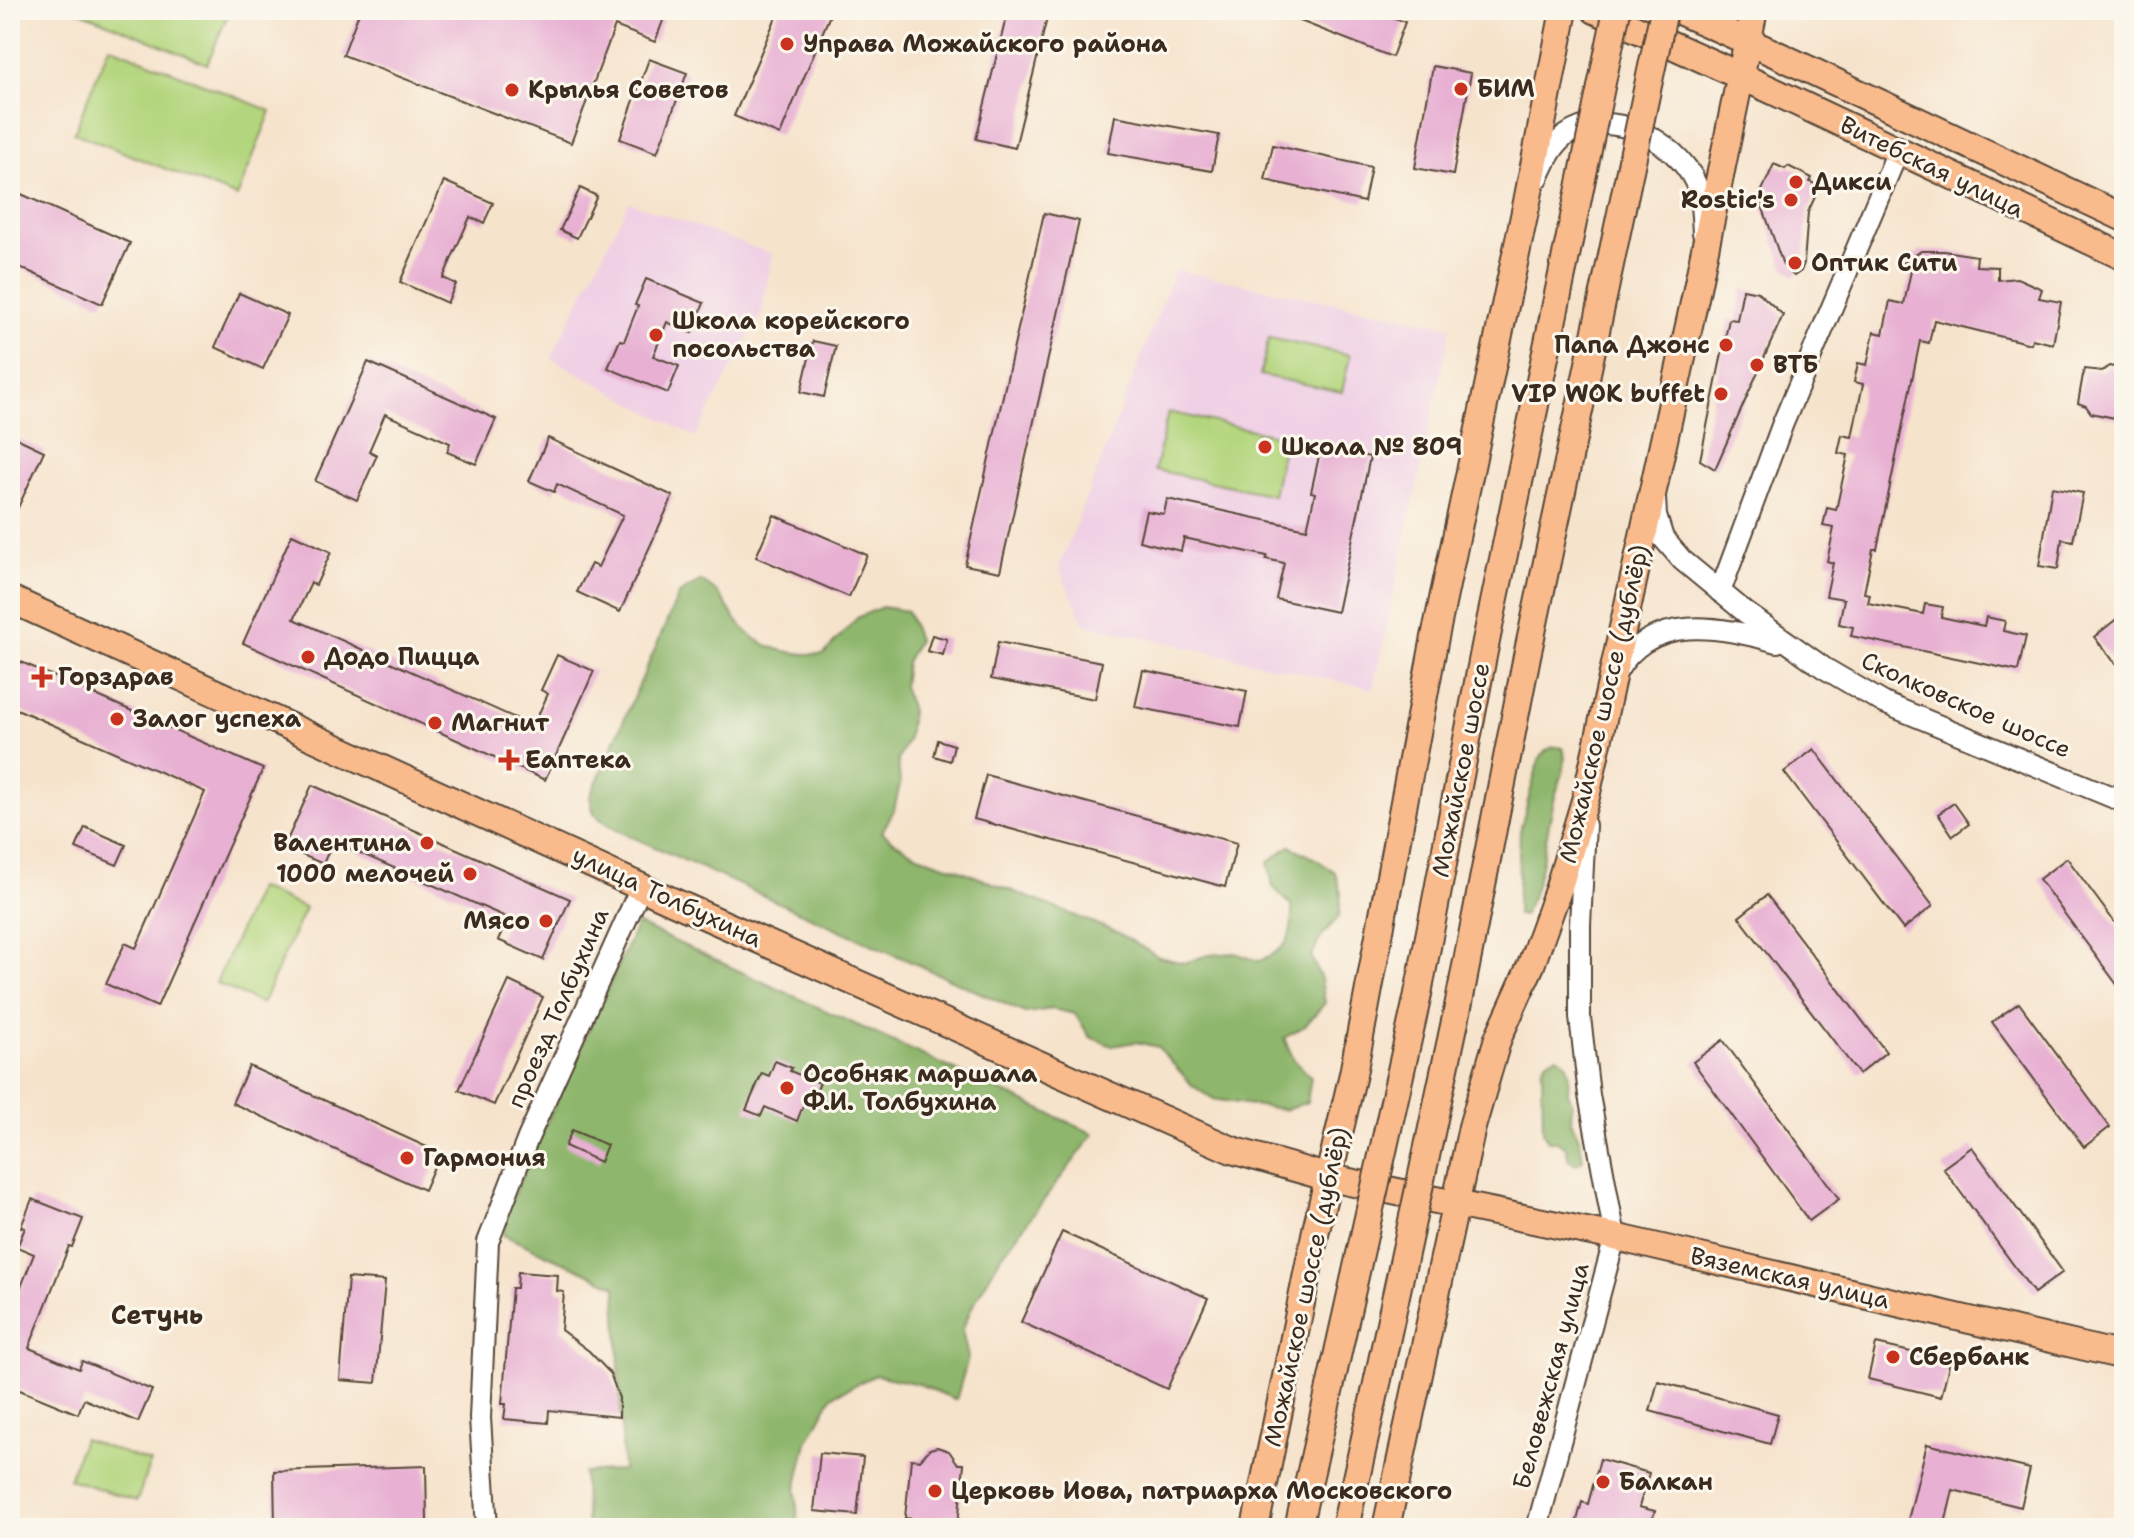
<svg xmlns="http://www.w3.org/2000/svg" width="2134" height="1538" font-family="'Shantell Sans',sans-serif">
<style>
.built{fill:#f0d0e5}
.green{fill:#b3d57d;stroke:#77804e;stroke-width:2}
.forest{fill:#8eb66c;stroke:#647045;stroke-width:2}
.building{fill:#e8b0d3}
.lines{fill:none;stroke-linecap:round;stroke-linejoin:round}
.minor-casing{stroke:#574638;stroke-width:24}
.major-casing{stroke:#574638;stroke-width:30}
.minor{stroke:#fff;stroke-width:20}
.major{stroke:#fabb8c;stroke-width:26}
.major-bridge-casing{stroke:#574638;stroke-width:30;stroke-linecap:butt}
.major-bridge{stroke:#fabb8c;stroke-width:26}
.poi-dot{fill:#c8321e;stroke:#fbf7ec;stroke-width:3}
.labels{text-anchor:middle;stroke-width:6;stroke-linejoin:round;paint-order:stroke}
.poi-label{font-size:24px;font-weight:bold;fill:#3b2a1e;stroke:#fbf7ec;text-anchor:start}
.street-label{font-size:24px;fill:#3b2a1e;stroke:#fbf7ec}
.neighbourhood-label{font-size:26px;font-weight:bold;fill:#3b2a1e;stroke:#fbf7ec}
</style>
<rect width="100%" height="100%" fill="#fbf7ec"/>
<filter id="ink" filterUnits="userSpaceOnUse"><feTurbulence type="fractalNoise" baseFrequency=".0125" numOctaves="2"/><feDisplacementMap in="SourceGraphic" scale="16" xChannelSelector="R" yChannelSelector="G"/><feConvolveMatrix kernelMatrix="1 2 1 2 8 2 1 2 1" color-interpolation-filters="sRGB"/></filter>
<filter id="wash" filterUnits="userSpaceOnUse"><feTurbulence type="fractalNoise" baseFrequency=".006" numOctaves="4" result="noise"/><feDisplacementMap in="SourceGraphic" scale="32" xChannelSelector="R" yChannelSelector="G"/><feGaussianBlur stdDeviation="1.8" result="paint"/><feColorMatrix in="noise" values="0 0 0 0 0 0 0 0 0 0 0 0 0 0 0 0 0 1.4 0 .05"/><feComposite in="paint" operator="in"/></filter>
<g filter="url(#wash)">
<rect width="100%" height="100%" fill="#f6e3cc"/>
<g class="built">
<path d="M629 202 772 254 762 312 695 437 551 358Z"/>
<path d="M1175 270 1451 327 1373 689 1084 624 1059 568Z"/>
</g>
<g class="green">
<path d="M76 10H230L207 64Z"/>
<path d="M109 46 271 111 237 197 74 133Z"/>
<path d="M1269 338 1350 355 1342 392 1260 375Z"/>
<path d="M1168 412 1285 437 1273 495 1155 470Z"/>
<path d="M258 888 305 908 262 1004 216 983Z"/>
<path d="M83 1439 150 1462 137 1501 69 1479Z"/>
</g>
<g class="forest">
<path d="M701 581C724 596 720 596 734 617 755 648 790 656 824 654L858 617 882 607 907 611 918 640 906 662 903 686 911 711 908 738 898 760 900 784 894 810 882 832C903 850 924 859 952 867L1116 932 1159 957 1184 963 1208 955 1235 953 1258 961C1289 949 1293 938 1292 906L1273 887 1268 862 1290 846 1314 858 1335 872 1341 893 1339 917 1322 935 1311 957 1321 979 1325 1003 1305 1026 1284 1038 1294 1060 1311 1077 1307 1102 1286 1110 1212 1099 1192 1085 1158 1047 1136 1042 1112 1046 1090 1037 1075 1014 1052 1009 1025 1013 612 828 594 814 590 797 679 594Z"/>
<path d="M1553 747H1563C1569 769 1558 781 1554 801 1544 840 1543 880 1523 916L1517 915 1520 831 1539 760 1544 752Z"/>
<path d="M637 924 1094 1134 1000 1258 973 1305 962 1330 968 1358 956 1400 919 1384 875 1375 832 1396 807 1442 796 1489 798 1528H587L583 1473 623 1470 616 1286 503 1235 507 1210Z"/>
<path d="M1557 1056 1566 1062 1569 1072 1568 1093 1572 1102 1571 1121 1580 1140 1583 1160 1576 1164 1569 1160 1566 1147 1557 1141H1548L1543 1132 1542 1069 1547 1060Z"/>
</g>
<g id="blocks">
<g class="building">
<path d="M360 10H667L655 42 615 26 571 143 343 55Z"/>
<path d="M779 10H832L780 135 734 116Z"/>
<path d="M1008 10H1049L1015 148 976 139Z"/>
<path d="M1272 10H1372L1405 22 1392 57Z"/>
<path d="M649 59 687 73 657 153 620 139Z"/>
<path d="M1433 66 1471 73 1453 175 1415 168Z"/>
<path d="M1115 116 1219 135 1212 171 1108 153Z"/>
<path d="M1273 145 1371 167 1364 202 1265 180Z"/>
<path d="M1774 164 1785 169 1788 166 1812 178 1810 182 1820 186 1808 212 1804 263 1801 271 1794 276 1783 265 1759 197Z"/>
<path d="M444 181 493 203 484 223 470 217 443 278 456 284 447 303 400 282Z"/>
<path d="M580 188 597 196 577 238 560 230Z"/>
<path d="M10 189 130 243 102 304 10 263Z"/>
<path d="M1044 213 1079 221 1000 572 965 565Z"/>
<path d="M1921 251H1944L1977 256 1976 266 1998 267V280L2017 278 2042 289 2039 298 2061 302 2053 344 2032 339 2031 344 1934 320 1929 343 1920 341 1877 549H1873L1864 593 1870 594 1868 603 1923 614 1925 604 1943 607 1941 617 1984 626 1986 617 2005 621 2003 631 2026 636 2018 671 1851 636 1853 627 1839 624 1844 599 1826 596 1833 563 1827 561 1834 528 1823 526 1827 508 1836 510 1848 455 1838 453 1842 435 1852 437 1863 384 1854 382 1858 363 1867 365 1874 332 1883 334 1890 301 1904 304 1912 266 1902 264Z"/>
<path d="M646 279 704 303 692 333 667 322 653 356 679 366 668 393 608 368 620 340 624 341 638 306 635 305Z"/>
<path d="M1743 289 1758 292 1783 315 1715 469 1700 460 1729 319 1737 320Z"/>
<path d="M239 293 288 315 263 369 215 347Z"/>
<path d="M813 341 836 346 824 397 801 392Z"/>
<path d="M368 362 496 419 476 464 447 452 450 443 385 414 369 451 377 455 357 500 315 481Z"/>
<path d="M2109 366 2124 369V420L2091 413 2086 406 2078 403 2084 369 2102 371Z"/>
<path d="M10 435 44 451 10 525Z"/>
<path d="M548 438 673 496 620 612 577 592 591 564 598 567 623 515 557 484 554 492 529 481Z"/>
<path d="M1321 447 1370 457 1337 612 1276 599 1284 563 1266 559 1267 556 1184 538 1181 551 1139 541 1146 511 1164 514 1167 499 1307 529 1315 493 1311 492Z"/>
<path d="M2052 487 2083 493 2073 541 2062 539 2058 569 2039 566Z"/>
<path d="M774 515 867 555 849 597 756 557Z"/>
<path d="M292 534 331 552 316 585 311 583 294 619 533 726 548 694 541 690 557 655 594 671 545 780 243 643Z"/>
<path d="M2124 613V674L2094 637Z"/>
<path d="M932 635 947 639 943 655 927 651Z"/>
<path d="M998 642 1102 662 1095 699 991 679Z"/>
<path d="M10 657 263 769 157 1007 106 984 125 943 136 948 205 792 10 706Z"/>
<path d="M1143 670 1247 691 1240 727 1135 707Z"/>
<path d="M938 740 954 745 950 761 934 756Z"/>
<path d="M1814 749 1933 906 1903 929 1784 772Z"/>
<path d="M986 775 1237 843 1225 887 974 819Z"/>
<path d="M312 785 570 899 543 960 498 940 508 918 333 841 323 864 284 847Z"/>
<path d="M1954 803 1969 824 1953 836 1938 814Z"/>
<path d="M85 827 126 845 117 865 76 848Z"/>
<path d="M2067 858 2124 935V994L2039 879Z"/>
<path d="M1767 895 1886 1052 1859 1074 1739 917Z"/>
<path d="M509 981 543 997 494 1105 459 1090Z"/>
<path d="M2019 1003 2110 1127 2084 1147 1992 1022Z"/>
<path d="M1723 1040 1839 1199 1809 1221 1693 1062Z"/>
<path d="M775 1061 792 1068 790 1071 820 1083 816 1092 823 1095 817 1109 804 1103 797 1121 765 1107 761 1116 746 1110 762 1073 769 1076Z"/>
<path d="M249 1066 440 1153 424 1190 232 1103Z"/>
<path d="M572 1130 607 1145 600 1162 565 1146Z"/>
<path d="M1972 1147 2063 1272 2034 1293 1943 1168Z"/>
<path d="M32 1199 83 1219 72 1247 69 1246 29 1348 79 1369 82 1361 152 1390 138 1422 84 1399 78 1414 10 1386V1315L34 1254 17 1247 25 1228 21 1227Z"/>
<path d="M1062 1232 1208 1298 1167 1389 1021 1322Z"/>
<path d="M518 1272 558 1275 557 1291 564 1292 561 1330 589 1351 610 1373 619 1398V1417L549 1410 548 1423 504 1419 506 1404H502L512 1288H517Z"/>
<path d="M348 1278 385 1281 376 1383 340 1380Z"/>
<path d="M1876 1344 1950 1361 1941 1397 1868 1379Z"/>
<path d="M1658 1381 1778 1414 1770 1444 1650 1411Z"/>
<path d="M1927 1444 2030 1469 2021 1507 1953 1490 1944 1528H1906Z"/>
<path d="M937 1447 949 1451 958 1464H964L958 1523 905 1518 911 1459 920 1460 930 1449Z"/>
<path d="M820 1453 863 1457 857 1515 814 1511Z"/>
<path d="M1600 1459 1649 1473 1639 1507 1655 1511 1650 1528H1575L1582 1502 1588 1504Z"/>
<path d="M426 1466 427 1522 275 1527 274 1471Z"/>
</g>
</g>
</g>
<g filter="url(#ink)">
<use href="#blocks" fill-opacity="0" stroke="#574638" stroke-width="2"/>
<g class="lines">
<defs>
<g id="minor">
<path d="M1538 178C1545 163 1552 146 1565 136 1608 105 1676 139 1696 184 1702 198 1702 218 1703 233"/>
<path d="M1655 498 1656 516 1663 538 1682 560 1745 612 1824 668 1884 703 2124 802"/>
<path d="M1720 592 1783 423 1898 151"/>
<path d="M1616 673C1650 612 1720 626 1777 642"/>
<path d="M487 1528 480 1418 488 1242 528 1138 641 887"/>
<path d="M1537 1528 1615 1237 1589 1095 1580 1017V925L1585 825"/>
</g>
<g id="major">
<path d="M1595 10 1771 90 2124 257"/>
<path d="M1677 10 1778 55 2124 218"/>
<path d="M10 599 674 902 1232 1150 1330 1178 1615 1237 2124 1356"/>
<path d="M1255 1528 1316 1230 1353 1074 1435 637 1527 202 1564 10"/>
<path d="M1298 1528 1334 1370"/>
<path d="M1345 1528 1378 1379"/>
<path d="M1386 1528 1472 1127 1498 1038 1531 965 1558 890 1586 797 1695 298 1754 10"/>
</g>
</defs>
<use href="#minor" class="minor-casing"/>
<use href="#major" class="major-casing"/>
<use href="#minor" class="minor"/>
<use href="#major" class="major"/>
<defs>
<g id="major-bridge">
<path d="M1334 1370 1417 999 1485 646 1617 10"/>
<path d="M1378 1379 1457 1012 1527 656 1664 10"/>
</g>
</defs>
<use href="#major-bridge" class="major-bridge-casing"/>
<use href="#major-bridge" class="major-bridge"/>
</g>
</g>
<g class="poi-dot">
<circle cx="787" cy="44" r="8"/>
<circle cx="1461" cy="89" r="8"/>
<circle cx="512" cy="90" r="8"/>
<circle cx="1796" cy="182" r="8"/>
<circle cx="1791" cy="200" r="8"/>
<circle cx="1795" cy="263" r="8"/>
<circle cx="656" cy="335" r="8"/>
<circle cx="1726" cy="345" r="8"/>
<circle cx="1757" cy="365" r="8"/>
<circle cx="1721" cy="394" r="8"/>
<circle cx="1265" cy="447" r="8"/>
<circle cx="308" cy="657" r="8"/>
<path d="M38 665h8v8h8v8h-8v8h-8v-8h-8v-8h8z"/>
<circle cx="117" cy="719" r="8"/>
<circle cx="435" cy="723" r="8"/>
<path d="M505 748h8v8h8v8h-8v8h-8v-8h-8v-8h8z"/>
<circle cx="427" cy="843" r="8"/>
<circle cx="470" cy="874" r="8"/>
<circle cx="546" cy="921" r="8"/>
<circle cx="787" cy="1088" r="8"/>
<circle cx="407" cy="1158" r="8"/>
<circle cx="1893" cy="1357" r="8"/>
<circle cx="1603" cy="1482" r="8"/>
<circle cx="935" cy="1491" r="8"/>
</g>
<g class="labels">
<g class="poi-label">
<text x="803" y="52">Управа Можайского района</text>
<text x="1477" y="97">БИМ</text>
<text x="528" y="98">Крылья Советов</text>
<text x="1812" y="190">Дикси</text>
<text x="1775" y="208" text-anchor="end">Rostic's</text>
<text x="1811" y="271">Оптик Сити</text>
<text x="672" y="329">Школа корейского<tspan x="672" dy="28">посольства</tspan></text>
<text x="1710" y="353" text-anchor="end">Папа Джонс</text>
<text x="1773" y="373">ВТБ</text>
<text x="1705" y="402" text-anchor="end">VIP WOK buffet</text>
<text x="1281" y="455">Школа № 809</text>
<text x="324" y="665">Додо Пицца</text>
<text x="58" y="685">Горздрав</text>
<text x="133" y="727">Залог успеха</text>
<text x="451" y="731">Магнит</text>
<text x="525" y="768">Еаптека</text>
<text x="411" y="851" text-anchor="end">Валентина</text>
<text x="454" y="882" text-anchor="end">1000 мелочей</text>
<text x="530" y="929" text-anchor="end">Мясо</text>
<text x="803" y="1082">Особняк маршала<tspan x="803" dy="28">Ф.И. Толбухина</tspan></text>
<text x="423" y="1166">Гармония</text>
<text x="1909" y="1365">Сбербанк</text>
<text x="1619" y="1490">Балкан</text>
<text x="951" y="1499">Церковь Иова, патриарха Московского</text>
</g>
<g class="street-label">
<text transform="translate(1932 167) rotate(26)" y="8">Витебская улица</text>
<text transform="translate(1604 704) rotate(-77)" y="8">Можайское шоссе (дублёр)</text>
<text transform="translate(1966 705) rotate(24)" y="8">Сколковское шоссе</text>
<text transform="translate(1461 770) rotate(-79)" y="8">Можайское шоссе</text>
<text transform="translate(667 897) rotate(25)" y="8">улица Толбухина</text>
<text transform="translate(558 1008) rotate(-66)" y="8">проезд Толбухина</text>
<text transform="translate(1790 1278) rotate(13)" y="8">Вяземская улица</text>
<text transform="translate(1306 1287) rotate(-78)" y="8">Можайское шоссе (дублёр)</text>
<text transform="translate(1551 1376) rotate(-75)" y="8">Беловежская улица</text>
</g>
<g class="neighbourhood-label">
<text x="157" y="1324">Сетунь</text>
</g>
</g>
<rect width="2134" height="1538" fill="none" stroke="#fbf7ec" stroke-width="40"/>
</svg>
